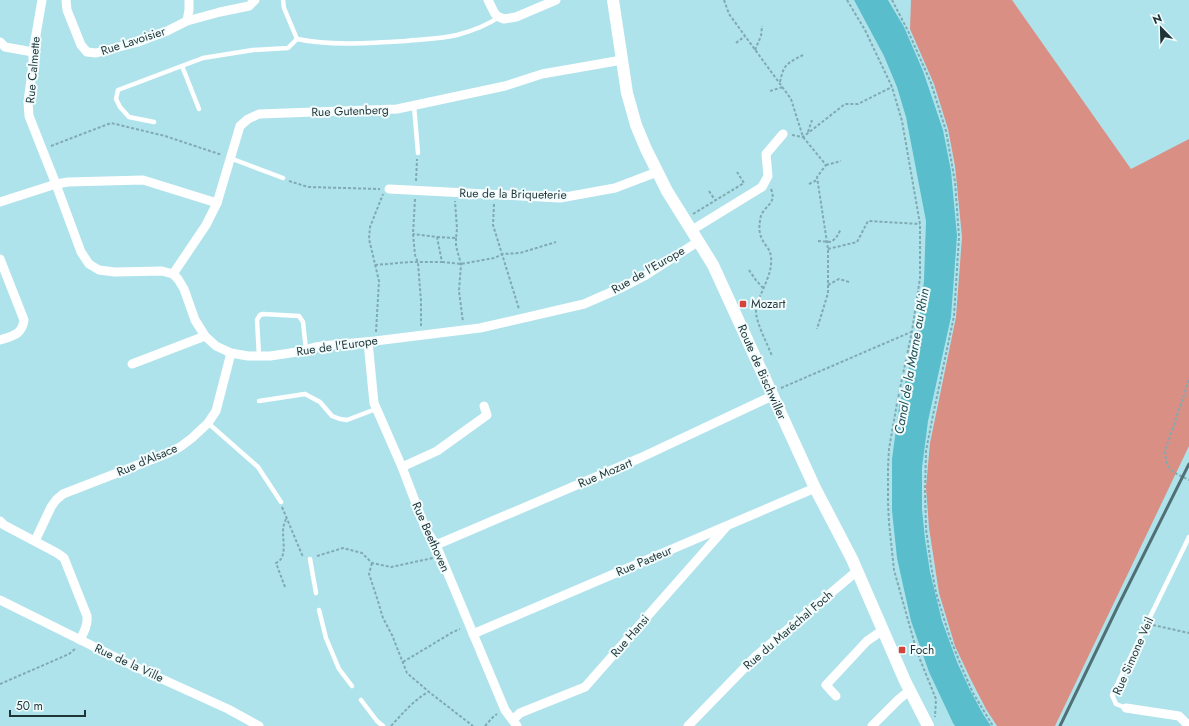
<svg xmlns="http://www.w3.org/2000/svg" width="1189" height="726" font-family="Jost,sans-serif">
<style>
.forest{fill:#da8f84}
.water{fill:#5abdcc}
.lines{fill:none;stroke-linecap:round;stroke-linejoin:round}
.path{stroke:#80aab1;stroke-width:2;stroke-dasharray:3 2;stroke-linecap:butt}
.lane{stroke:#fff;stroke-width:4.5}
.street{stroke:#fff;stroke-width:9}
.secondary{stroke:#fff;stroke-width:12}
.rail{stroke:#507075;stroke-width:3}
.poi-dot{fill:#d3453a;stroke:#f2fcfd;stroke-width:1.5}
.labels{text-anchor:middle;stroke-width:4;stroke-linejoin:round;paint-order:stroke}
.street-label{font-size:12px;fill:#1f3437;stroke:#f2fcfd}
.poi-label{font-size:12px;fill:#1f3437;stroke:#f2fcfd;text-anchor:start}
.water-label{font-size:13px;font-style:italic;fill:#204d53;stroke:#f2fcfd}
</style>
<rect width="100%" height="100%" fill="#afe3ec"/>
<path class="forest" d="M911 0H1012L1131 169 1189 139V446L1055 726H997L986 709 971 680 955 646 939 593 929 528 926 487 930 443 956 317 962 237 955 166 948 129 934 84 910 29Z"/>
<path class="water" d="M854 0H888L904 27 923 71 943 130 951 171 957 236 951 317 928 421 922 468V509L925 539 930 572 942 621 957 662 970 690 983 714 991 726H955L953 723 929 672 911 621 897 558 892 511V459L899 407 917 335 924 281 926 221 906 117 897 87 884 56Z"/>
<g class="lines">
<g class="path">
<path d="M724 0 729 14 791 99 803 137 826 165 817 177 828 249V293L817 329"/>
<path d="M847 0 865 30 892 87 902 121 920 224V278L912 331 897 403 889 449 888 468V503L889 523 894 570 917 652 936 699 935 717"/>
<path d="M892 0 908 31 931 83 946 131 955 182 959 237 954 316 933 415 926 451 925 491 926 529 931 565 936 593 950 638 962 668 973 693 993 726"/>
<path d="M736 43 745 36"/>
<path d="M755 50 761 36 762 26"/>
<path d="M780 82C784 64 786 64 803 55"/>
<path d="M770 91 783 87"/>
<path d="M808 132 812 120"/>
<path d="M792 135 803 137 845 104H858L892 87"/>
<path d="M51 146 111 123 165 136 222 155"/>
<path d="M826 165 841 161"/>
<path d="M289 181 308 187 380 189"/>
<path d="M416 181 417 159"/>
<path d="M809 184 817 180"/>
<path d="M771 189C778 206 761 205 760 221 759 227 759 233 762 239 765 246 770 248 771 257 773 276 759 292 756 310 755 321 768 345 772 356"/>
<path d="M709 191 715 200"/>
<path d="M415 199 413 234 415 255 418 263 421 301V326"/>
<path d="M494 204 493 225 519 309"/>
<path d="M693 214 744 183 737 172"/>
<path d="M437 237 456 238 457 229 455 201"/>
<path d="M456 238V246L461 264 459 291 463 322"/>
<path d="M818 241 831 242 836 238 841 229"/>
<path d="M828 249 857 242 868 221 920 224"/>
<path d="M442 262 461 264 494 258 503 254 520 253 556 242"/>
<path d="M375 265 410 262H442L437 237 413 234"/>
<path d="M749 270 755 279 763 288"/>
<path d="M828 285 839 279 849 282"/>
<path d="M376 332 379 281 369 239 370 227 383 194"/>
<path d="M1189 380 1165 451C1166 471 1173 472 1189 480"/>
<path d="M781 388 911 332"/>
<path d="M282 507 303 557"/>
<path d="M317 556 343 548 362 553 372 563 391 567 433 558"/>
<path d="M372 563 369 574 377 598 383 618 392 635 407 673 429 692 473 726"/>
<path d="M285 587 276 563C287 558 283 543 283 532 283 527 284 524 286 519"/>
<path d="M1153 625 1189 633"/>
<path d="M403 662 453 632 460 629"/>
<path d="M0 684 69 654 76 648"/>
<path d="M391 726C403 713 413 701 428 692"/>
<path d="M485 726 493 717 497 714"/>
</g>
<g class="lane">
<path d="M283 0 284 8 297 39C331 46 370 43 405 41 422 39 440 39 457 35 472 31 486 26 499 17"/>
<path d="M182 66 199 109"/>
<path d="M414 106 418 153"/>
<path d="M154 122 129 117 120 107 116 99 118 90 203 58 253 50 288 48 297 39"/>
<path d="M230 158 283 178"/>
<path d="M259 356 257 320 260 315 263 314 299 316 303 322 306 350"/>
<path d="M259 401 305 394 320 402 332 416 340 419 347 420 376 409"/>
<path d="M208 423 258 467 281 502"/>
<path d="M310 559 316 593"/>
<path d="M319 610 326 638 339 669 352 686"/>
<path d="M361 700 377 721 383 726"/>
<path d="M1126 708 1116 704 1112 695 1189 537"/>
</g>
<g class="street">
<path d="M42 0 33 52V64L28 102 29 116 42 149 54 179 81 252 89 264 99 270 115 272 162 271 173 274 178 279 184 289 195 320 205 336 216 346 231 353 248 356H270L297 352 315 347 332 345 375 341 480 328 584 304 623 287 646 275 699 241"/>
<path d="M66 0 67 10 81 45 87 52 96 53 138 42 167 31 187 21 220 12 249 6 255 0"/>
<path d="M488 0 495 14 499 17 504 19 516 17 556 0"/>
<path d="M187 21 189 10V0"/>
<path d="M0 42 5 47 33 52"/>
<path d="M389 189 560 198 615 188 657 172"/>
<path d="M0 202 56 184 68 182 143 180 217 203"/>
<path d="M692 230 762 187 768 176 766 154 783 134"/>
<path d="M0 259 24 320C22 335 12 336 0 340"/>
<path d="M173 274 206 225 217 203 240 126 248 119 259 114 397 109 505 86 542 74 622 60"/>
<path d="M368 342 374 403 402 467 426 530 436 545 505 710 517 726"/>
<path d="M132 364 205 336"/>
<path d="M402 467 437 451 487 415 484 406"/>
<path d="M0 521 4 525 57 553 64 558 87 616C88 625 84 632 80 640"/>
<path d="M35 541 51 507 56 500 63 494 166 454 180 447 192 438 208 423 216 411 231 353"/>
<path d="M436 545 640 458 772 396"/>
<path d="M0 600 129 664 228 709 259 726"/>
<path d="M473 634 815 488"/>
<path d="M836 696 826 685 867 641 883 630"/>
<path d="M1126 708 1179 716 1189 726"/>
<path d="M513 720 520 713 585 687 726 527"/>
<path d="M688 726 756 656 857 571"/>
<path d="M872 726 898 700 910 690"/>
</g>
<path class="secondary" d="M613 0 627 93 636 125 646 149 667 191 713 265 815 488 852 559 905 681 928 726"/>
<path class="rail" d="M1060 726 1119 604 1189 464"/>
</g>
<g class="poi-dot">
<rect x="739" y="300" width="8" height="8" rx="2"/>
<rect x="898" y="646" width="8" height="8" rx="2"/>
</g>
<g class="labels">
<g class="street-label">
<text transform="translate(133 41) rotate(-18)" y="4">Rue Lavoisier</text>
<text transform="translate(33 70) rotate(-85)" y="4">Rue Calmette</text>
<text transform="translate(350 111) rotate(-2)" y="4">Rue Gutenberg</text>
<text transform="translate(513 194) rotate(1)" y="4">Rue de la Briqueterie</text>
<text transform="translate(648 270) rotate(-30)" y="4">Rue de l'Europe</text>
<text transform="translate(337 346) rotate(-8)" y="4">Rue de l'Europe</text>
<text transform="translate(762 372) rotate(66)" y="4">Route de Bischwiller</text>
<text transform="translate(147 460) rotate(-23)" y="4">Rue d'Alsace</text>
<text transform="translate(605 473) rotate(-23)" y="4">Rue Mozart</text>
<text transform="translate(431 537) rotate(66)" y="4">Rue Beethoven</text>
<text transform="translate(644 561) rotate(-23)" y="4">Rue Pasteur</text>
<text transform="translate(788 630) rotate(-41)" y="4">Rue du Maréchal Foch</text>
<text transform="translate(630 636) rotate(-49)" y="4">Rue Hansi</text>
<text transform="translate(1133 656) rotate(-66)" y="4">Rue Simone Veil</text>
<text transform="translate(129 663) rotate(25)" y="4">Rue de la Ville</text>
</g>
<g class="poi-label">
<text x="751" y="308">Mozart</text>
<text x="910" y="654">Foch</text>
</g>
<g class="water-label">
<text transform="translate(911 361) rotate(-80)" y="5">Canal de la Marne au Rhin</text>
</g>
</g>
<g transform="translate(1161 28) rotate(337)" stroke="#f2fcfd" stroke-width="3" paint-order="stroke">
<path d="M0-3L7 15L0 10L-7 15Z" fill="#1f3437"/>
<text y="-6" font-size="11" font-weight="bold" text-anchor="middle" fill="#1f3437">N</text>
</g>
<path d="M10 710v6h75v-6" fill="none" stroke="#1f3437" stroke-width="2"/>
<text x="16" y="710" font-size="12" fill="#1f3437" stroke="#f2fcfd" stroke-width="3" paint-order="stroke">50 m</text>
</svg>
